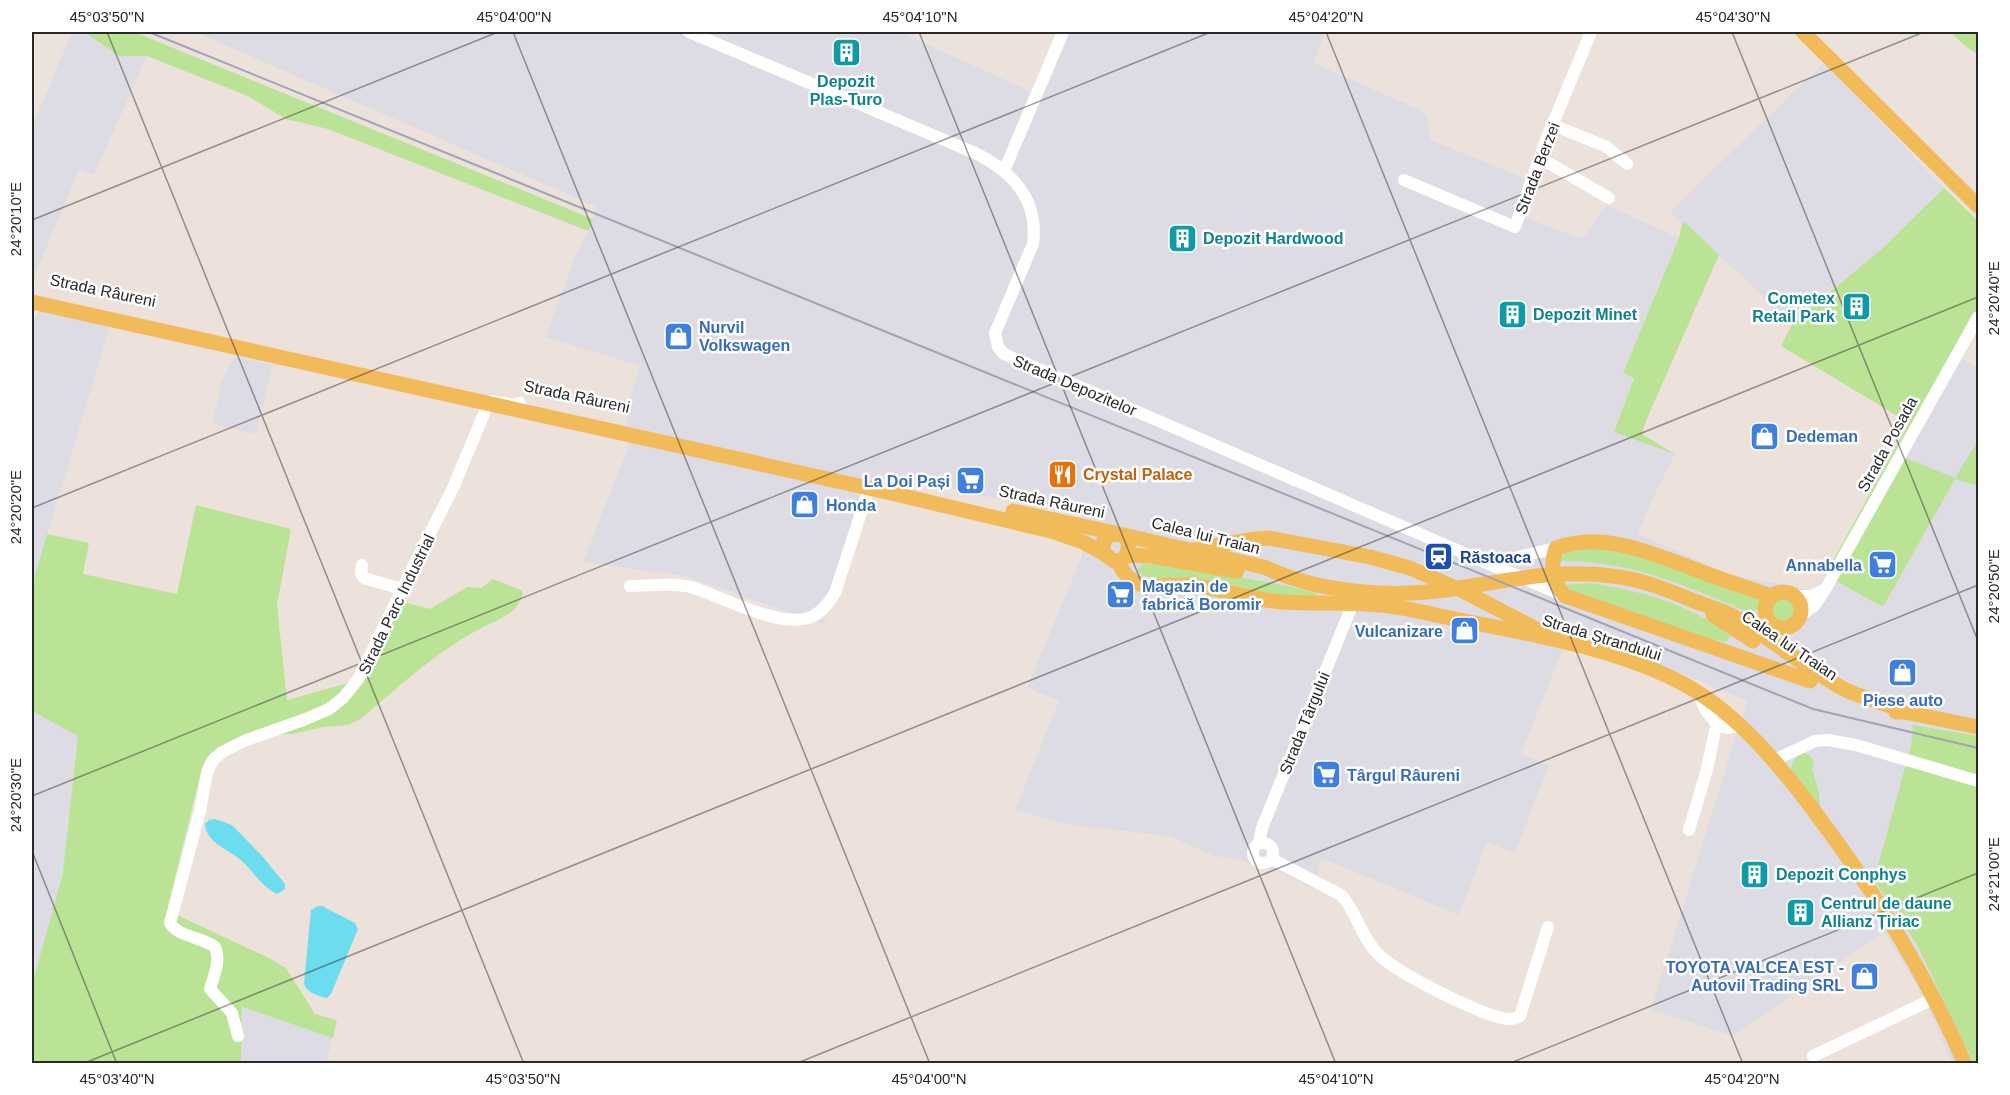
<svg xmlns="http://www.w3.org/2000/svg" width="2010" height="1095" font-family="Helvetica,sans-serif">
<style>
.industrial{fill:#dddce4}
.green{fill:#bae396}
.water{fill:#6cddef}
.lines{fill:none;stroke-linecap:round;stroke-linejoin:round}
.minor{stroke:#fff;stroke-width:12}
.major{stroke:#f1bb5a;stroke-width:15}
.rail{stroke:#9ea4b4;stroke-width:2}
.ticks{fill:none;stroke:#292929;stroke-width:1.5;stroke-opacity:0.45}
.labels{text-anchor:middle;stroke-width:5;stroke-linejoin:round;paint-order:stroke}
.culture-label{font-size:16px;font-weight:bold;fill:#0d838f;stroke:#fff;text-anchor:start}
.street-label{font-size:16px;fill:#292929;stroke:#fff}
.shop-label{font-size:16px;font-weight:bold;fill:#366cbe;stroke:#fff;text-anchor:start}
.food-label{font-size:16px;font-weight:bold;fill:#c56008;stroke:#fff;text-anchor:start}
.transit-label{font-size:16px;font-weight:bold;fill:#164399;stroke:#fff;text-anchor:start}
.neatline{fill:none;stroke:#292929;stroke-width:2}
.ticks-label{font-size:15px;text-anchor:middle;fill:#292929}
</style>
<rect width="100%" height="100%" fill="#ece2db"/>
<g class="industrial">
<path d="M72 32H84L119 56H147L94 175 79 169 32 282V128Z"/>
<path d="M195 32H910L908 36 1043 97 1070 32H1325L1314 63 1420 110 1427 117 1431 140 1526 179 1515 214 1582 239 1607 205 1679 238 1623 372 1634 378 1614 431 1675 454 1651 502 1638 534 1731 575 1810 590 1816 587 1825 575 1883 607 1955 479 1906 458 1959 356 1978 369V440L1956 478 1978 486V736L1913 725 1911 746 1874 880 1917 945 1974 1063H1952L1918 987 1884 932 1733 1036 1651 1010 1747 700 1669 669 1627 666 1563 649 1521 754 1549 765 1515 853 1487 842 1459 915 1321 858 1314 889 1280 872 1236 859 1214 856 1169 836 1069 825 1015 810 1059 700 1027 688 1082 556 1087 518 878 473 823 624 685 576 583 562 629 445 626 412 640 366 546 337 574 258 588 231 597 207Z"/>
<path d="M1824 63 1944 188 1884 247 1792 324 1685 223 1682 225 1670 211Z"/>
<path d="M40 307 111 323 32 586V326Z"/>
<path d="M239 357 273 365 256 434 212 424 222 380 234 358Z"/>
<path d="M32 711 78 735 63 872 32 985Z"/>
<path d="M241 1007 333 1038 326 1063 241 1064Z"/>
</g>
<g class="green">
<path d="M84 32H134L593 219 588 231 328 129 286 119 248 96 147 56H119Z"/>
<path d="M1950 32H1978V54L1968 48Z"/>
<path d="M1944 188 1978 221V325L1959 356 1906 458 1955 478 1978 440V486L1955 479 1883 607 1825 575 1909 423 1781 346 1792 324 1884 247Z"/>
<path d="M1685 222 1719 255 1645 423 1642 434 1675 454 1614 432 1634 378 1623 373 1679 238 1682 225Z"/>
<path d="M196 505 291 529 277 605 287 700 370 677 397 610 403 602 430 609 467 587 481 588 493 579 521 590 523 593C519 611 503 618 487 625 438 650 403 683 362 718L348 725 323 727 293 734 249 735 228 743 211 753 203 764 168 906 177 915 269 958 286 968 315 1014 337 1020 333 1038 242 1007 241 1063H41L32 1060V985L63 872 78 736 32 711V586L47 534 89 543 83 574 177 594Z"/>
<path d="M1577 547 1623 551 1759 599V607L1757 610 1748 612C1680 584 1634 561 1558 561L1559 553Z"/>
<path d="M1143 564H1164L1278 584 1317 593 1319 595C1274 604 1227 578 1183 577 1168 577 1150 583 1138 572V569Z"/>
<path d="M1589 583C1639 590 1689 604 1730 635L1728 640 1725 642 1681 631 1586 600 1562 585Z"/>
<circle cx="1783" cy="610" r="12"/>
<path d="M1913 725 1978 736V1063H1974L1917 945 1874 880 1911 746Z"/>
<path d="M1804 753 1810 755 1814 763 1812 769 1819 792 1820 811 1790 772C1792 764 1794 756 1804 753Z"/>
</g>
<g class="water">
<path d="M215 819 232 825 263 857 285 884V889L277 894C262 886 254 873 243 862 230 849 207 845 205 824L209 820Z"/>
<path d="M318 906H322L355 923 358 929 331 994 327 998C318 996 305 992 304 983L311 910Z"/>
</g>
<g class="lines">
<g class="minor">
<path d="M689 32 975 153C1012 171 1039 200 1033 244L995 333 998 347 1004 354 1473 557 1510 559 1556 548"/>
<path d="M1553 125 1607 147 1627 164"/>
<path d="M1540 158 1609 198"/>
<path d="M1004 171 1063 32"/>
<path d="M1404 180 1515 227 1546 140 1591 32"/>
<path d="M1482 561 1565 596"/>
<path d="M362 565 361 574 364 578 402 589"/>
<path d="M630 586C650 586 674 582 694 588 723 597 784 631 813 616 823 611 829 602 835 593L869 488"/>
<path d="M1796 596H1811L1825 589"/>
<path d="M1801 615 1815 605 1826 588 1978 317"/>
<path d="M1699 693C1703 708 1709 716 1719 726"/>
<path d="M1774 762 1781 757 1815 741 1828 740 1856 745 1978 781"/>
<path d="M1689 830 1707 769 1715 731 1719 726 1727 728 1741 726"/>
<circle cx="1263" cy="853" r="10"/>
<path d="M1259 843 1262 828 1353 603"/>
<path d="M1272 859 1341 895C1357 912 1361 937 1378 954 1397 973 1480 1015 1507 1019 1512 1019 1516 1019 1520 1016L1548 927"/>
<path d="M238 1036 232 1013 210 989C214 976 221 960 215 947 202 937 178 937 170 923L200 811 207 773 213 760 222 752 244 741 306 719 329 709 343 698 359 678 402 589 453 488 488 404 491 401 515 405 520 403"/>
<path d="M1813 1056 1933 999"/>
</g>
<g class="major">
<path d="M1803 32 1978 206"/>
<path d="M32 302 891 493 1051 531 1083 542 1103 553 1114 561 1122 560 1127 555 1129 542 1123 535 1111 534 1104 540 1103 553"/>
<path d="M1013 511 1115 533"/>
<path d="M1123 535 1264 567C1317 592 1388 598 1446 590 1501 582 1557 568 1612 576 1641 579 1668 590 1694 601 1710 607 1726 611 1740 620 1775 642 1806 668 1842 688 1862 699 1885 702 1905 712"/>
<path d="M1197 549 1255 539 1269 538 1370 557 1410 568 1465 592 1544 633"/>
<path d="M1127 555 1151 556 1237 571"/>
<path d="M1118 561C1122 571 1128 580 1139 584 1155 589 1175 583 1192 585 1222 589 1251 600 1282 602 1314 604 1346 602 1378 605 1398 606 1417 611 1436 615 1519 633 1615 645 1689 687 1741 717 1781 767 1817 815 1875 892 1926 974 1965 1064"/>
<circle cx="1783" cy="610" r="18"/>
<path d="M1772 596C1749 588 1725 581 1702 572 1655 555 1606 530 1556 548 1550 567 1552 582 1565 596L1810 681"/>
<path d="M1713 615 1753 641"/>
<path d="M1896 712H1905L1978 727"/>
</g>
<path class="rail" d="M149 32 1813 709 1978 748"/>
</g>
<path class="ticks" d="M107 32 524 1064M513 32 930 1064M919 32 1336 1064M1326 32 1743 1064M1732 32 1978 641M32 220 498 32M32 508 1211 32M32 796 1924 32M32 851 117 1064M82 1064 1978 297M795 1064 1978 585M1508 1064 1978 873"/>
<defs>
<symbol id="building-square" viewBox="-11 -11 22 22"><rect x="-9" y="-9" width="18" height="18" rx="4" fill="#0f9aa8" stroke="#fff"/><path d="M-4-6H4V6H1V3H-1V6H-4ZM-2.5-4.3h1.7v1.8h-1.7ZM.8-4.3h1.7v1.8H.8ZM-2.5-1h1.7V.8h-1.7ZM.8-1h1.7V.8H.8Z" fill="#fff"/></symbol>
<symbol id="shop-square" viewBox="-11 -11 22 22"><rect x="-9" y="-9" width="18" height="18" rx="4" fill="#3f7fe0" stroke="#fff"/><path d="M-5-2.5h2.3a2.7 3.5 0 0 1 5.4 0H5L5.5 6h-11ZM-1.5-2.5h3a1.5 2.3 0 0 0-3 0Z" fill="#fff"/></symbol>
<symbol id="restaurant-square" viewBox="-11 -11 22 22"><rect x="-9" y="-9" width="18" height="18" rx="4" fill="#e8710a" stroke="#fff"/><path d="M-5-6h1v4h1v-4h1v4h1v-4h1v5L-1.5 .5V6h-2V.5L-5-1ZM5-6V6H3V1.5H1.5Q1.5-4 5-6Z" fill="#fff"/></symbol>
<symbol id="supermarket-square" viewBox="-11 -11 22 22"><rect x="-9" y="-9" width="18" height="18" rx="4" fill="#3f7fe0" stroke="#fff"/><path d="M-6-5.5h2.5l.6 2H6L4.5 2H-2.5L-4.4-4H-6ZM-1.5 3.2a1.3 1.3 0 1 0 .1 0ZM3 3.2a1.3 1.3 0 1 0 .1 0Z" fill="#fff"/></symbol>
<symbol id="station-square" viewBox="-11 -11 22 22"><rect x="-9" y="-9" width="18" height="18" rx="4" fill="#1a4fb4" stroke="#fff"/><path d="M-3-6H3Q5-6 5-4V2Q5 4 3 4L4.5 6H3L1.5 4h-3L-3 6H-4.5L-3 4Q-5 4-5 2V-4Q-5-6-3-6ZM-3.5-4v3h7v-3ZM-3.5 1v1.5H-2V1ZM2 1v1.5H3.5V1Z" fill="#fff"/></symbol>
</defs>
<g fill-rule="evenodd">
<use href="#building-square" x="830" y="36" width="33" height="33"/>
<use href="#building-square" x="1166" y="222" width="33" height="33"/>
<use href="#building-square" x="1840" y="290" width="33" height="33"/>
<use href="#building-square" x="1496" y="298" width="33" height="33"/>
<use href="#shop-square" x="662" y="320" width="33" height="33"/>
<use href="#shop-square" x="1748" y="420" width="33" height="33"/>
<use href="#restaurant-square" x="1046" y="458" width="33" height="33"/>
<use href="#supermarket-square" x="954" y="464" width="33" height="33"/>
<use href="#shop-square" x="788" y="488" width="33" height="33"/>
<use href="#station-square" x="1422" y="540" width="33" height="33"/>
<use href="#supermarket-square" x="1866" y="548" width="33" height="33"/>
<use href="#supermarket-square" x="1104" y="578" width="33" height="33"/>
<use href="#shop-square" x="1448" y="614" width="33" height="33"/>
<use href="#shop-square" x="1886" y="656" width="33" height="33"/>
<use href="#supermarket-square" x="1310" y="758" width="33" height="33"/>
<use href="#building-square" x="1738" y="858" width="33" height="33"/>
<use href="#building-square" x="1784" y="896" width="33" height="33"/>
<use href="#shop-square" x="1848" y="960" width="33" height="33"/>
</g>
<g class="labels">
<g class="culture-label">
<text x="846" y="87" text-anchor="middle">Depozit<tspan x="846" dy="18">Plas-Turo</tspan></text>
<text x="1203" y="244">Depozit Hardwood</text>
<text x="1835" y="304" text-anchor="end">Cometex<tspan x="1835" dy="18">Retail Park</tspan></text>
<text x="1533" y="320">Depozit Minet</text>
<text x="1776" y="880">Depozit Conphys</text>
<text x="1821" y="909">Centrul de daune<tspan x="1821" dy="18">Allianz Țiriac</tspan></text>
</g>
<g class="street-label">
<text transform="translate(1537 168) rotate(-69)" y="6">Strada Berzei</text>
<text transform="translate(103 290) rotate(12)" y="6">Strada Râureni</text>
<text transform="translate(1075 385) rotate(23)" y="6">Strada Depozitelor</text>
<text transform="translate(577 396) rotate(12)" y="6">Strada Râureni</text>
<text transform="translate(1887 444) rotate(-61)" y="6">Strada Posada</text>
<text transform="translate(1052 501) rotate(12)" y="6">Strada Râureni</text>
<text transform="translate(1206 535) rotate(14)" y="6">Calea lui Traian</text>
<text transform="translate(396 604) rotate(-64)" y="6">Strada Parc Industrial</text>
<text transform="translate(1602 637) rotate(17)" y="6">Strada Ștrandului</text>
<text transform="translate(1790 645) rotate(34)" y="6">Calea lui Traian</text>
<text transform="translate(1304 723) rotate(-68)" y="6">Strada Târgului</text>
</g>
<g class="shop-label">
<text x="699" y="333">Nurvil<tspan x="699" dy="18">Volkswagen</tspan></text>
<text x="1786" y="442">Dedeman</text>
<text x="950" y="487" text-anchor="end">La Doi Pași</text>
<text x="826" y="511">Honda</text>
<text x="1862" y="571" text-anchor="end">Annabella</text>
<text x="1142" y="592">Magazin de<tspan x="1142" dy="18">fabrică Boromir</tspan></text>
<text x="1443" y="637" text-anchor="end">Vulcanizare</text>
<text x="1903" y="706" text-anchor="middle">Piese auto</text>
<text x="1347" y="781">Târgul Râureni</text>
<text x="1844" y="973" text-anchor="end">TOYOTA VALCEA EST -<tspan x="1844" dy="18">Autovil Trading SRL</tspan></text>
</g>
<g class="food-label">
<text x="1083" y="480">Crystal Palace</text>
</g>
<g class="transit-label">
<text x="1460" y="563">Răstoaca</text>
</g>
</g>
<rect width="2010" height="1095" fill="none" stroke="#ffffff" stroke-width="66"/>
<rect x="33" y="33" width="1944" height="1029" class="neatline"/>
<g class="ticks-label">
<text x="107" y="22">45°03'50"N</text>
<text x="514" y="22">45°04'00"N</text>
<text x="920" y="22">45°04'10"N</text>
<text x="1326" y="22">45°04'20"N</text>
<text x="1733" y="22">45°04'30"N</text>
<text transform="translate(16 219) rotate(-90)" y="5">24°20'10"E</text>
<text transform="translate(1994 298) rotate(-90)" y="5">24°20'40"E</text>
<text transform="translate(16 507) rotate(-90)" y="5">24°20'20"E</text>
<text transform="translate(1994 586) rotate(-90)" y="5">24°20'50"E</text>
<text transform="translate(16 795) rotate(-90)" y="5">24°20'30"E</text>
<text transform="translate(1994 874) rotate(-90)" y="5">24°21'00"E</text>
<text x="117" y="1084">45°03'40"N</text>
<text x="523" y="1084">45°03'50"N</text>
<text x="929" y="1084">45°04'00"N</text>
<text x="1336" y="1084">45°04'10"N</text>
<text x="1742" y="1084">45°04'20"N</text>
</g>
</svg>
